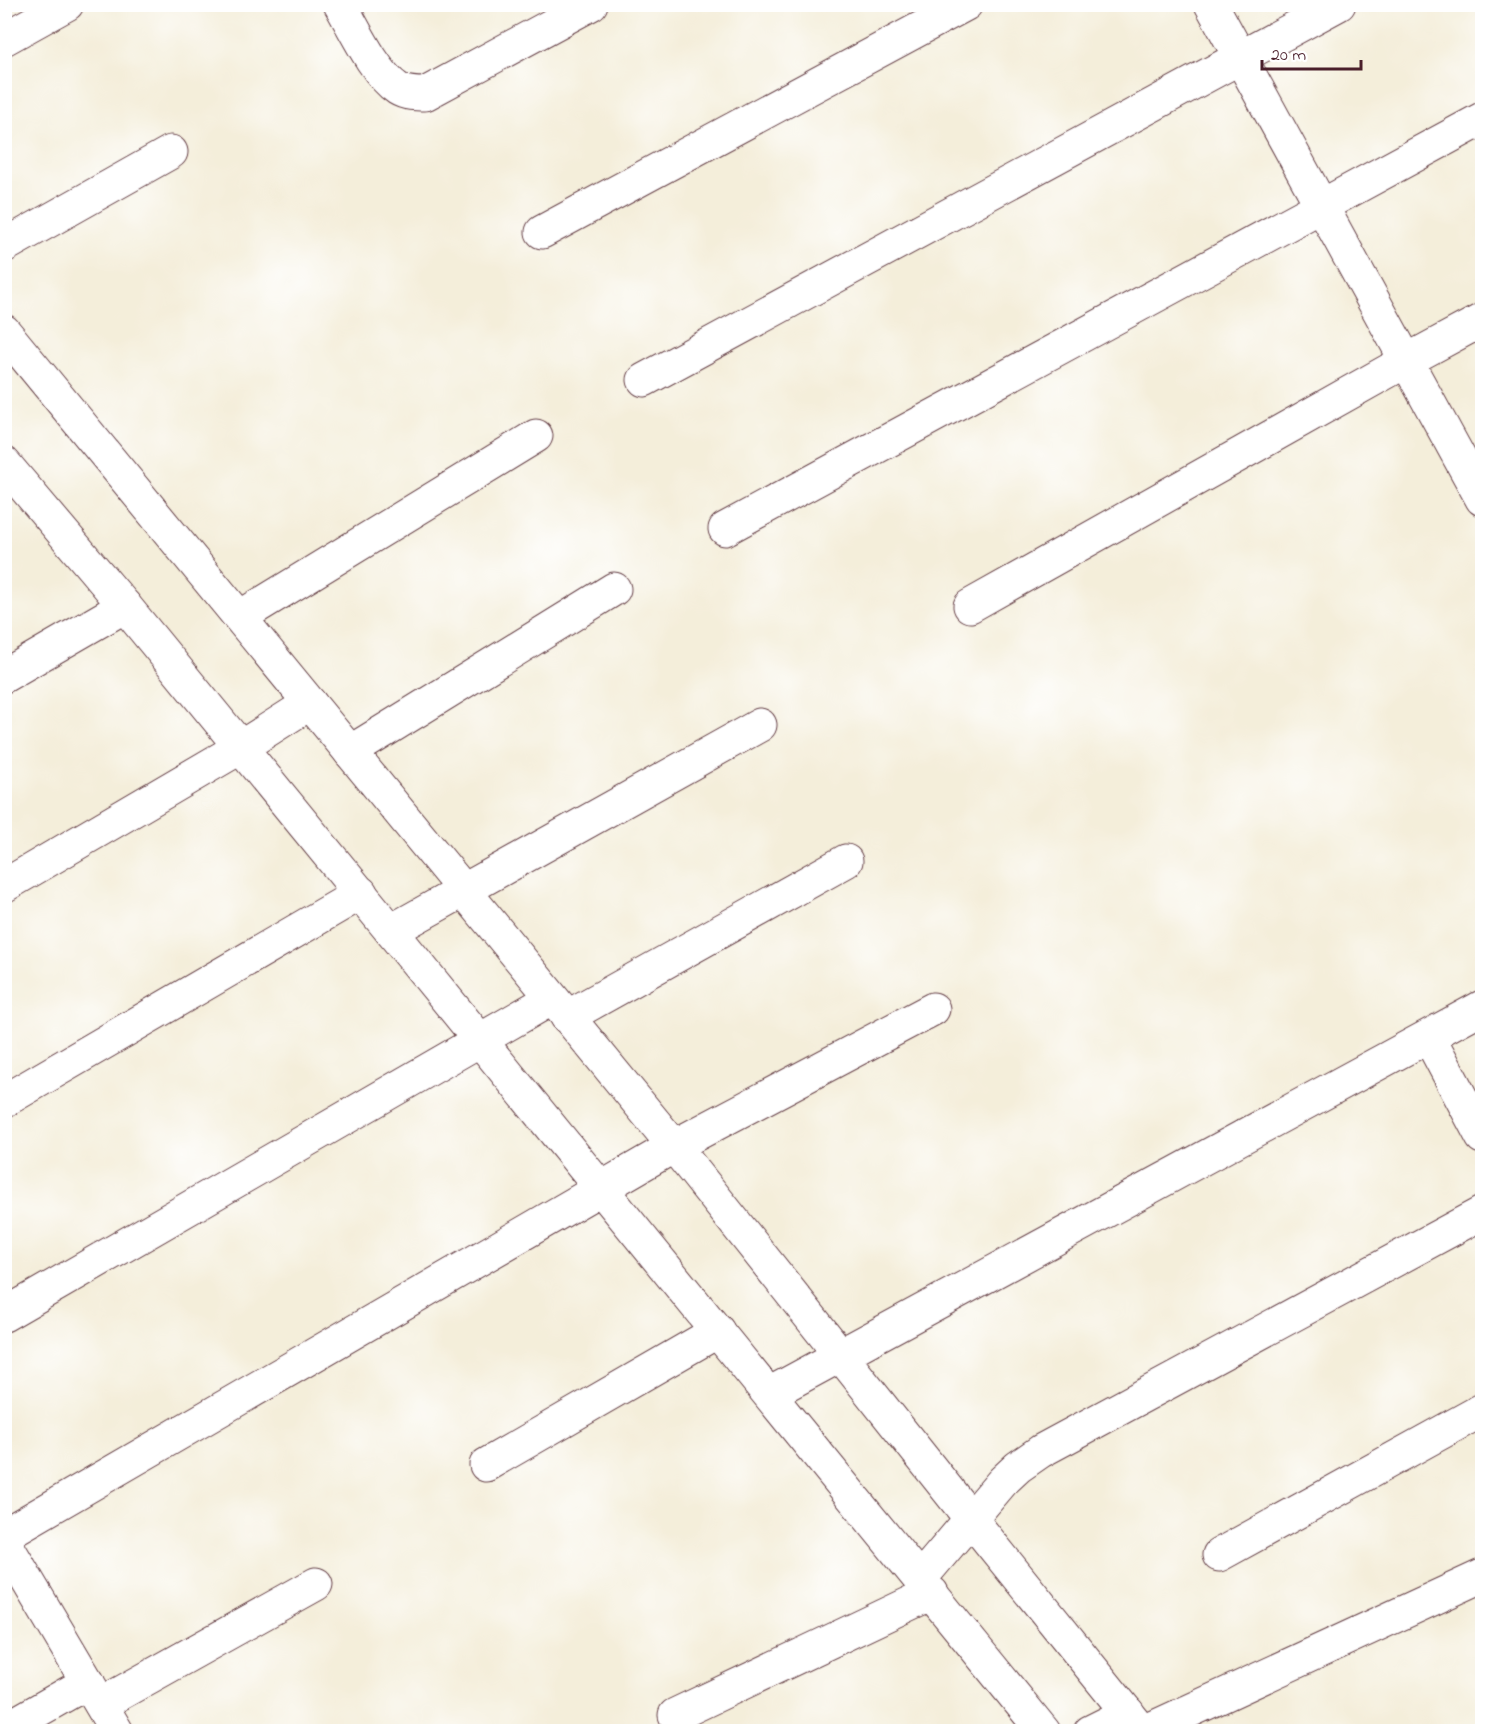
<svg xmlns="http://www.w3.org/2000/svg" width="1487" height="1736" font-family="'Indie Flower',sans-serif">
<style>
.lines{fill:none;stroke-linecap:round;stroke-linejoin:round}
.street-casing{stroke:#643e45;stroke-width:35}
.street{stroke:#fff;stroke-width:33}
</style>
<rect width="100%" height="100%" fill="#fff"/>
<filter id="ink" filterUnits="userSpaceOnUse"><feTurbulence type="fractalNoise" baseFrequency=".0167" numOctaves="2"/><feDisplacementMap in="SourceGraphic" scale="12" xChannelSelector="R" yChannelSelector="G"/><feConvolveMatrix kernelMatrix="1 2 1 2 8 2 1 2 1" color-interpolation-filters="sRGB"/></filter>
<filter id="wash" filterUnits="userSpaceOnUse"><feTurbulence type="fractalNoise" baseFrequency=".008" numOctaves="4" result="noise"/><feDisplacementMap in="SourceGraphic" scale="24" xChannelSelector="R" yChannelSelector="G"/><feGaussianBlur stdDeviation="1.35" result="paint"/><feColorMatrix in="noise" values="0 0 0 0 0 0 0 0 0 0 0 0 0 0 0 0 0 1.4 0 .05"/><feComposite in="paint" operator="in"/></filter>
<g filter="url(#wash)">
<rect width="100%" height="100%" fill="#f4eeda"/>
</g>
<g filter="url(#ink)">
<g class="lines">
<defs>
<g id="street">
<path d="M340 4C354 28 375 74 398 89 406 94 416 94 425 94L591 4"/>
<path d="M1211 4 1482 499"/>
<path d="M4 39 67 4"/>
<path d="M542 232 966 4"/>
<path d="M4 246 171 152"/>
<path d="M4 331 674 1146 971 1519 1143 1732"/>
<path d="M644 380 1339 4"/>
<path d="M4 463 125 606 391 931 1044 1732"/>
<path d="M725 529 1482 119"/>
<path d="M970 606 1406 361 1482 320"/>
<path d="M240 617 536 436"/>
<path d="M4 676 125 606"/>
<path d="M350 752 614 589"/>
<path d="M4 886 241 747 310 703"/>
<path d="M391 931 760 725"/>
<path d="M567 1017 846 861"/>
<path d="M1429 1037 1482 1137"/>
<path d="M4 1101 361 893"/>
<path d="M4 1315 551 999"/>
<path d="M769 1394 1482 1007"/>
<path d="M486 1465 718 1331"/>
<path d="M4 1535 674 1146 933 1009"/>
<path d="M4 1541 117 1732"/>
<path d="M1219 1555 1482 1410"/>
<path d="M920 1579 1003 1481 1018 1467 1041 1451 1482 1213"/>
<path d="M101 1704 316 1584"/>
<path d="M675 1715 932 1593"/>
<path d="M4 1730 88 1682"/>
<path d="M1090 1732 1128 1713"/>
<path d="M1144 1732 1482 1576"/>
</g>
</defs>
<use href="#street" class="street-casing"/>
<use href="#street" class="street"/>
</g>
</g>
<rect width="1487" height="1736" fill="none" stroke="#fff" stroke-width="24"/>
<path d="M1262 60v9h99v-9" fill="none" stroke="#4a1f2b" stroke-width="3"/>
<text x="1271" y="60" font-size="18" fill="#4a1f2b" stroke="#ffffff" stroke-width="4.5" paint-order="stroke">20 m</text>
</svg>
